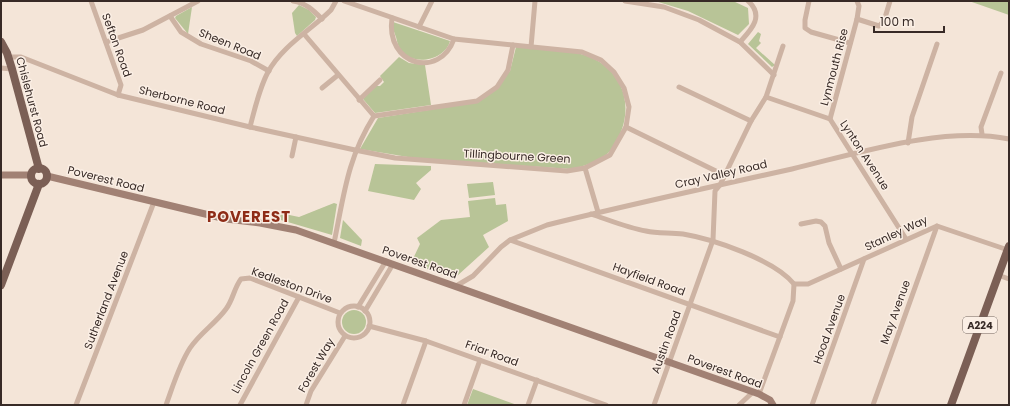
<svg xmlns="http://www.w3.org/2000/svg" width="1010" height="406" font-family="Poppins,sans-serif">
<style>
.green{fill:#b8c497}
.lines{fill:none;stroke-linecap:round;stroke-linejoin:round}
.street{stroke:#cdb3a3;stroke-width:5}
.secondary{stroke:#a18174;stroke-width:7}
.primary{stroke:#7b5f55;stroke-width:8}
.labels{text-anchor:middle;stroke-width:3;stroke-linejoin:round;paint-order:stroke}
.shield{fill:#fbefe5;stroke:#72655f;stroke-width:1}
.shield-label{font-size:10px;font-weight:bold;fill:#372a26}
.street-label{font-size:11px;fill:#372a26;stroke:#fbefe5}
.district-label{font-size:15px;font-weight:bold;letter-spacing:1px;fill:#8e2c17;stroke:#fbefe5}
</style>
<rect width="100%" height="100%" fill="#f4e5d8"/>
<g class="green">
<path d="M655 1H733L748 8 749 24 738 35 688 11Z"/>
<path d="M969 1H1009V15Z"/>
<path d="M299 5 309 10 316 17 315 20 297 36 295 33 292 13Z"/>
<path d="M192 7 188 34 175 18 176 16Z"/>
<path d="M393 22 450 41C445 61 411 67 400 49 398 46 397 41 396 37 394 31 392 28 393 22Z"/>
<path d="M758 32 761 34 759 41 761 43 756 48 775 65 772 67 748 44Z"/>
<path d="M516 47C544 50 581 47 604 65 629 84 631 117 616 142 613 146 611 151 607 154 596 163 584 166 571 169L420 159 360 149 378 118 479 102 510 71Z"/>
<path d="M399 57 409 63 425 65 431 105 375 113 363 99 376 86H380L384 82 380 76Z"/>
<path d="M375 164 431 166V170L416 183 421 189 414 200 368 191Z"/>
<path d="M493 182 495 195 469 198 467 184Z"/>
<path d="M495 198 496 205 506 204 508 221 483 235 489 247 457 276 452 278 411 263 420 244 417 238 441 220 470 217 468 201Z"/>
<path d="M334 203 337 204 332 235 274 218 275 212 299 217Z"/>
<path d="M343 220 362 240 361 246 340 238Z"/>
<circle cx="354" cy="322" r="12"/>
<path d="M473 389 517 405H467Z"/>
</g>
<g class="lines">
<g class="street">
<path d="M91 1 121 85 118 95"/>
<path d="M293 1C306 3 313 10 322 19"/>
<path d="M625 1 664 7 699 20 740 42 774 75"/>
<path d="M809 1 805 20V28L811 32 850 43"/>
<path d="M170 16 181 32 201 44 251 61 269 71"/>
<path d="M392 18C385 66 440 79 454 39"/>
<path d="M857 19 879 26 884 21 890 1"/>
<path d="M419 27 432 1"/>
<path d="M304 34 374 116 477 101 497 87 508 70 513 45"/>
<path d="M106 42 143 30 198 1"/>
<path d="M740 42C751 30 765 16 748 1"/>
<path d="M531 47 535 1"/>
<path d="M8 57H21L118 95 250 127 355 150 395 158 567 171 585 168 610 155 626 127 629 107 624 88 614 72 601 60 582 52 454 39 344 1"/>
<path d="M1 68 12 69"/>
<path d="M679 87 751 121"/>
<path d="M322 88 338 75"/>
<path d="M766 97 830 119 906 239"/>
<path d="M359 100 380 80"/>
<path d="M830 119 857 19 859 6 857 1"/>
<path d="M250 127C255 108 259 89 268 72 282 46 311 30 331 10L336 1"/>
<path d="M626 127 724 175"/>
<path d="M982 134 981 127 1001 73"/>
<path d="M908 143 912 117 937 44"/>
<path d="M292 156 296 137"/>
<path d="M585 168 598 212"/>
<path d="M591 214C609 220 628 228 646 231 658 234 671 232 683 234 713 239 775 260 794 284L793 301 759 394"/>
<path d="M801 224 816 221 821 222 825 226 829 243 841 269"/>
<path d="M510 240 780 337"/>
<path d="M334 243C344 195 347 159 374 116"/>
<path d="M998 275 1009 279"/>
<path d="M794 284H808L937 226 1008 250"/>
<path d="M456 286 473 276 501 247 510 240 547 225C628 205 710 187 792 169 859 153 941 126 1009 139"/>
<circle cx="354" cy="322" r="16"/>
<path d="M358 307 386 261"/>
<path d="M365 311 393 264"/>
<path d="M369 326 426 341 606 405"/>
<path d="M76 405 154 202"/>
<path d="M166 405C173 386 179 365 190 348 200 333 216 323 226 309 233 300 234 288 241 279L250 278 340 313"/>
<path d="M240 405 299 297"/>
<path d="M306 405 311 391 345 336"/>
<path d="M403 405 426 341"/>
<path d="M464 405 480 360"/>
<path d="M528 405 537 380"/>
<path d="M654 405 713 240 715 191 720 185 751 121 766 97 783 46"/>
<path d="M739 405 753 392"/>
<path d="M812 405 864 259"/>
<path d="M873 405 937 226"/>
</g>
<g class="secondary">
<path d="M1 175H31"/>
<path d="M47 176 226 219 260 223 296 230 759 394 770 400 773 405"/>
</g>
<g class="primary">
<path d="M1 42 7 53 12 69 39 169"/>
<circle cx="39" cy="176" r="8"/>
<path d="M1 285 39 184"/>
<path d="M951 405 1009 246"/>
</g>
</g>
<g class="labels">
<rect class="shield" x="963" y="317" width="34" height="16" rx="3"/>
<g class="shield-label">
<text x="980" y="329">A224</text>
</g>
<g class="street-label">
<text transform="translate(230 44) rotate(22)" y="4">Sheen Road</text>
<text transform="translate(117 45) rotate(70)" y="4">Sefton Road</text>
<text transform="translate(834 67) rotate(-75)" y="4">Lynmouth Rise</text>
<text transform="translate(182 100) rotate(14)" y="4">Sherborne Road</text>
<text transform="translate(32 102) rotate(75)" y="4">Chislehurst Road</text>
<text transform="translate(865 155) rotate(57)" y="4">Lynton Avenue</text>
<text transform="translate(517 156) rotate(3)" y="4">Tillingbourne Green</text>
<text transform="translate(721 174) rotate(-13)" y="4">Cray Valley Road</text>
<text transform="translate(106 179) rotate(14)" y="4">Poverest Road</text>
<text transform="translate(896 233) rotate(-25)" y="4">Stanley Way</text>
<text transform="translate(420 262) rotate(19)" y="4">Poverest Road</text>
<text transform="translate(649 279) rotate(20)" y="4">Hayfield Road</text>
<text transform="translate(292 285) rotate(20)" y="4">Kedleston Drive</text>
<text transform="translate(106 300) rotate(-69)" y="4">Sutherland Avenue</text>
<text transform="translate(895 312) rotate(-70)" y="4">May Avenue</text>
<text transform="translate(829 329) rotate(-70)" y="4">Hood Avenue</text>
<text transform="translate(666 342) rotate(-70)" y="4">Austin Road</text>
<text transform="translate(260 346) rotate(-61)" y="4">Lincoln Green Road</text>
<text transform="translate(492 353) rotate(20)" y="4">Friar Road</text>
<text transform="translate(316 365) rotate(-60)" y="4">Forest Way</text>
<text transform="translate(725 371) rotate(20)" y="4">Poverest Road</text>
</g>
<g class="district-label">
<text x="249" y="222">POVEREST</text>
</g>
</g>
<rect width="1010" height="406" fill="none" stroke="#372a26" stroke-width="4"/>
<path d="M874 26v6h70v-6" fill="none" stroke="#372a26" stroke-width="2"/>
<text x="880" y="26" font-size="12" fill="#372a26" stroke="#fbefe5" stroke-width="3" paint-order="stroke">100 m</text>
</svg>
